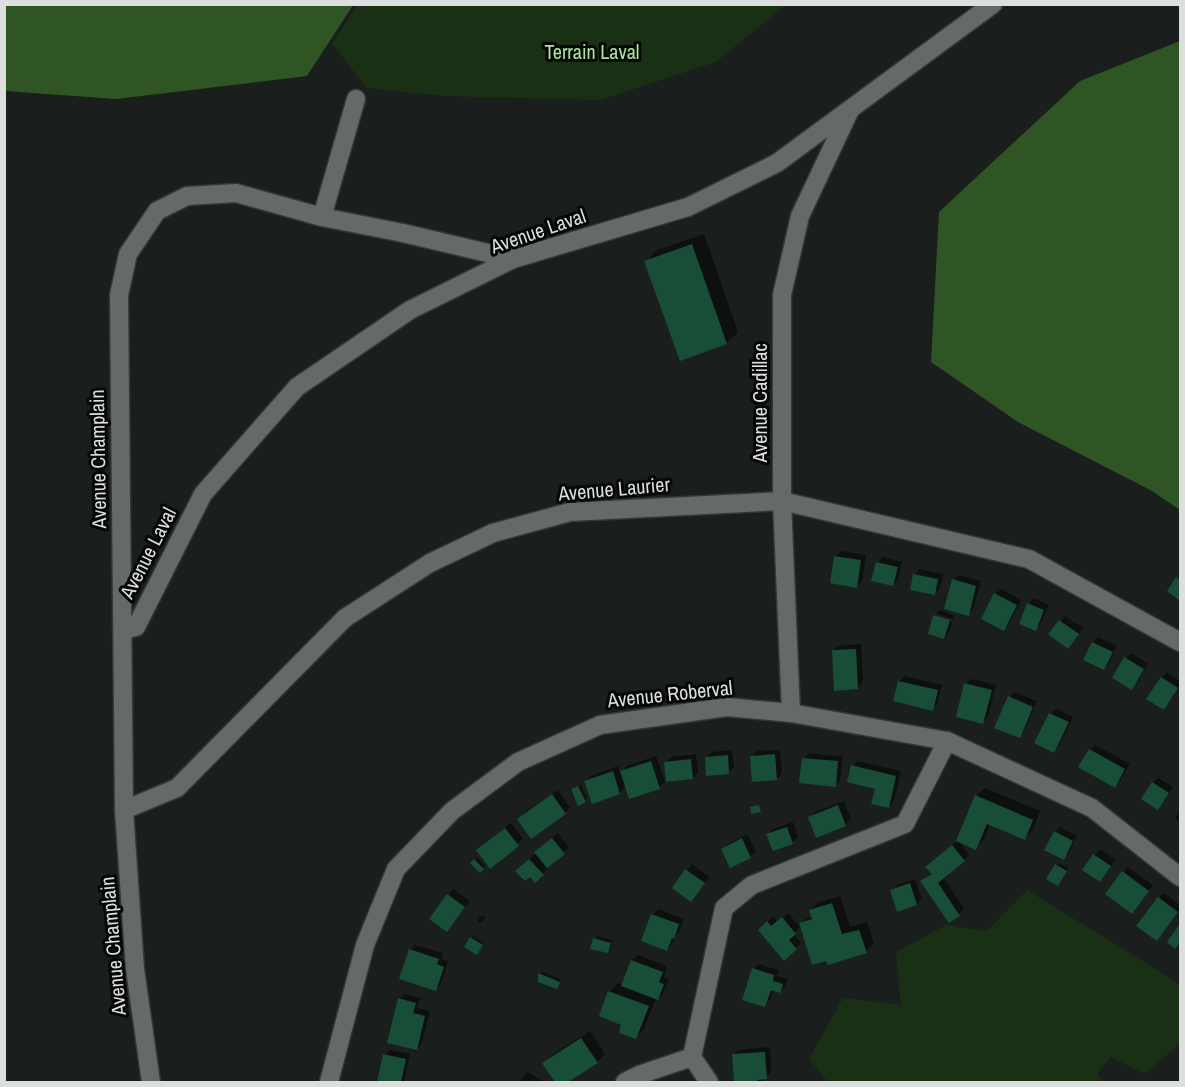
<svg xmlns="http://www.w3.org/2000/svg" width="1185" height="1087" font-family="'Archivo Narrow',sans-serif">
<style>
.green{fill:#1a3014}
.forest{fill:#305524}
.shadow{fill:#0007}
.building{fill:#184e37}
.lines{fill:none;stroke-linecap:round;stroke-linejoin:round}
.minor-casing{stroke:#353737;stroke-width:21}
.minor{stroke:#656a69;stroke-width:18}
.labels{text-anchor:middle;stroke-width:6;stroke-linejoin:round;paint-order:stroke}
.park-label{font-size:20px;fill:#aae59a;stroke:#060807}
.street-label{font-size:20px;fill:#dddfdf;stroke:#060807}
</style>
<rect width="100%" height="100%" fill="#1a1e1d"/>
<g class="green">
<path d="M358 4H786V5L716 62 601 100 443 96 367 88 332 44Z"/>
<path d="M1027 890 1167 976 1180 986V1044L1144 1074 1111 1057 1097 1074 1104 1082H828L809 1059 843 998 901 1005 896 952 946 925 987 931Z"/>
</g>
<g class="forest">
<path d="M4 5 5 4 353 5 307 76 116 99 5 91Z"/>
<path d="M1180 41V510L1152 491 1018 422 931 362 939 212 1080 81Z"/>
</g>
<g class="shadow">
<path d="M704 234 738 332 727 343 646 262 657 250Z"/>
<path d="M841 551 866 555 862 581 857 586 836 557Z"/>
<path d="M883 557 902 562 898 579 893 585 877 563Z"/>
<path d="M920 569 943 574 940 588 935 594 914 575Z"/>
<path d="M958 575 981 581 973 609 968 614 953 580Z"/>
<path d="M1001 589 1021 600 1009 624 1004 629 995 594Z"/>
<path d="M1034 598 1049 605 1040 624 1035 629 1029 604Z"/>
<path d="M940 610 954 615 953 619 936 614Z"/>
<path d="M936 614V617L952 622 949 632 944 637 929 633Z"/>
<path d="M1065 616 1083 628 1068 647 1060 621Z"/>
<path d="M1098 637 1117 646 1109 663 1104 669 1085 660 1093 642Z"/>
<path d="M861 644 863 682 858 688 833 651 838 646Z"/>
<path d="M1131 653 1148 663 1137 683 1131 688 1126 658Z"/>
<path d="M1167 672 1180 681V686L1169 703 1164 708 1148 698 1162 678Z"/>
<path d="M904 676 942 685 937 704 932 709 899 682Z"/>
<path d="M971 679 996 685 988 717 983 722 966 684Z"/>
<path d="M1014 692 1037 701 1024 731 1019 736 1009 697Z"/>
<path d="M1056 708 1073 717 1059 746 1053 751 1036 743 1050 714Z"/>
<path d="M1095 745 1130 764 1120 781 1115 786 1090 750Z"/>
<path d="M732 750 734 767 729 772 706 758 712 752Z"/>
<path d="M780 750 782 774 776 779 752 756 757 751Z"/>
<path d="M809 753 843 757 840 780 835 786 804 758Z"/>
<path d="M696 754 698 772 693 778 666 762 671 757Z"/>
<path d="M656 756 665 782 659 787 630 797 626 786 620 793 593 802 585 781 591 776 618 766 620 773 627 766Z"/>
<path d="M858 761 901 771 894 801 888 807 876 788 852 766Z"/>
<path d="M1158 778 1173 787 1163 803 1158 808 1153 783Z"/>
<path d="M581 785 587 799 585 801 573 790Z"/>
<path d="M985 788 1040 811 1033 830 1024 838 990 824 984 840 975 848 976 796Z"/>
<path d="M558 790 570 808 565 813 519 819 524 813Z"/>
<path d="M844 801 851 819 846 824 817 836 810 818 815 812Z"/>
<path d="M1180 811V822L1175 818Z"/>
<path d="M793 822 798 837 792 842 768 834 773 829Z"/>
<path d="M511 823 523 839 490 866 483 845Z"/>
<path d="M1060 827 1077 836 1069 853 1063 858 1055 832Z"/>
<path d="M558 833 569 848 547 867 548 868 535 881 530 875 518 871 542 847Z"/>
<path d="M747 834 756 851 750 856 731 866 723 849 728 844Z"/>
<path d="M958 840 969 855 943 877 964 909 949 921 922 882 933 873 932 862Z"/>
<path d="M1100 849 1115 860 1100 880 1084 869Z"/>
<path d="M477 858 485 866 480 871 472 863Z"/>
<path d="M1058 863 1068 868 1060 882 1056 865Z"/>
<path d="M692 864 709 877 696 894 674 887Z"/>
<path d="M1128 867 1153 885 1137 907 1123 872Z"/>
<path d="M915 879 922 899 917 904 892 890 897 885Z"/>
<path d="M453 889 470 901 447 930 431 919Z"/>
<path d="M1164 893 1180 905V909L1162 934 1159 898Z"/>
<path d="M840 896 850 927 867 922 874 943 866 951 801 924 806 919 813 916 810 910 819 902Z"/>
<path d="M658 909 684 919 679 932 675 936 672 944 667 949 653 915Z"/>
<path d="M788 913 800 927 793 934 801 943 784 959 765 925 773 917 778 922Z"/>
<path d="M481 916H485L484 920 480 923 477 921Z"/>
<path d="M473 936 484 943 479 951 471 938Z"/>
<path d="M597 936 612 940 610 950 607 952 595 939Z"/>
<path d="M415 945 443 953 441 959 448 961 441 984 436 989 410 950Z"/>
<path d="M638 955 667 966 664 977 669 979 663 993 658 999 656 998 644 1029 636 1037 623 1024 600 1016 610 991 618 983 623 985 632 960Z"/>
<path d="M758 964 779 970 777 976 788 979 785 986 780 991 774 989 770 1000 765 1005 753 969Z"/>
<path d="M542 972 561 979 558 985 540 974Z"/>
<path d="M404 994 420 998 417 1008 430 1011 422 1043 417 1049 399 999Z"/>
<path d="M590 1031 605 1054 597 1062 565 1082H556L544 1063 552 1055Z"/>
<path d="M770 1047 771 1072 766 1077 762 1078 763 1081 761 1082H736L733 1055 739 1050Z"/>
<path d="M390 1050 410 1054 404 1082H379L384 1055Z"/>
<path d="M528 1072 544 1082H519Z"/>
</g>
<g class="building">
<path d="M692 244 727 344 680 361 644 261Z"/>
<path d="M834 556 861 560 857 588 830 583Z"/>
<path d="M876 562 898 567 893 586 871 581Z"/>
<path d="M913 574 938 579 935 595 910 590Z"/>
<path d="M1176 577 1180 580V601L1167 591Z"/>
<path d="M952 579 976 586 969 616 944 609Z"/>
<path d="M994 593 1017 605 1004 631 981 619Z"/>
<path d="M1027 603 1044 610 1036 631 1019 624Z"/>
<path d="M933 615 950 620 944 639 928 634Z"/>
<path d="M1059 620 1079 634 1068 649 1048 634Z"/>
<path d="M1092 642 1113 652 1104 670 1083 660Z"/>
<path d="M856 649 858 689 834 691 832 650Z"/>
<path d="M1124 657 1144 669 1132 690 1112 678Z"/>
<path d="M1161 677 1178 688 1164 710 1146 699Z"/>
<path d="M898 681 938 690 933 711 893 701Z"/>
<path d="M964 683 992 690 983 724 956 717Z"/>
<path d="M1008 696 1033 707 1020 738 994 728Z"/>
<path d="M1049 713 1069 722 1054 753 1034 743Z"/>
<path d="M1089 749 1125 769 1115 788 1078 767Z"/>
<path d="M775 754 777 780 752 782 750 756Z"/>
<path d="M728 755 729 774 706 776 705 757Z"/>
<path d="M802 758 838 761 836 787 799 783Z"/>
<path d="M691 759 693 779 666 782 664 762Z"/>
<path d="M651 761 660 789 629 799 620 771Z"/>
<path d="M851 765 896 776 889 808 871 804 875 789 847 782Z"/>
<path d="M613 771 620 794 592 804 584 781Z"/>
<path d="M1152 782 1169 793 1158 810 1141 799Z"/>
<path d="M578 786 586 802 578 806 571 789Z"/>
<path d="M552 794 566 814 531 839 517 819Z"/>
<path d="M975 795 1033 820 1025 840 987 824 976 850 956 841Z"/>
<path d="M759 805 761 812 751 814 750 807Z"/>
<path d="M838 805 846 826 816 838 808 817Z"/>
<path d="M787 827 793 844 773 851 766 834Z"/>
<path d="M505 828 519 846 490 869 476 850Z"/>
<path d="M1054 831 1073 841 1064 860 1044 850Z"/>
<path d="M552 838 565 854 547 868 534 852Z"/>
<path d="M742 838 751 858 730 868 721 849Z"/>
<path d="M952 845 965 861 938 883 960 916 949 923 920 881 932 874 925 867Z"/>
<path d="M1093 854 1111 866 1100 882 1082 870Z"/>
<path d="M474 859 484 869 480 873 470 863Z"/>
<path d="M529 859 544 875 535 883 530 877 525 881 515 871Z"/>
<path d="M1055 864 1067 871 1058 886 1046 879Z"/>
<path d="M685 869 705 883 691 902 672 888Z"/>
<path d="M1122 871 1149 891 1132 914 1105 894Z"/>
<path d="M910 883 917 905 897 912 890 890Z"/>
<path d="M447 894 465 907 447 932 429 919Z"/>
<path d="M1158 897 1178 912 1157 941 1136 926Z"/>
<path d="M832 903 842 934 859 930 867 953 828 965 826 961 812 965 799 923 812 919 809 910Z"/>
<path d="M651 914 679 924 674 939 672 938 667 951 641 941Z"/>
<path d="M782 917 796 934 789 940 797 949 784 961 758 930 767 921 771 926Z"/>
<path d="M1180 924V942L1175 949 1167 942Z"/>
<path d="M470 937 483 945 477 955 464 947Z"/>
<path d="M593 938 611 943 608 953 590 949Z"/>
<path d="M409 949 439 959 437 964 444 967 436 991 399 979Z"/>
<path d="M631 960 663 972 659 982 664 984 658 1000 621 986Z"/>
<path d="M752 968 774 975 773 981 783 984 780 993 771 990 765 1007 742 1000Z"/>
<path d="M538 973 560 982 557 989 538 982Z"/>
<path d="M608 991 649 1006 636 1039 619 1033 621 1025 599 1016Z"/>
<path d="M398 998 416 1003 413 1013 425 1016 417 1050 387 1043Z"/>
<path d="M581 1038 598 1063 568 1082H555L542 1063Z"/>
<path d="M765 1052 767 1079 757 1080 758 1082H734L732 1054Z"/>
<path d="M383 1054 406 1059 401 1082H377Z"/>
</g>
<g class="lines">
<defs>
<g id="minor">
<path d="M322 217 356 99"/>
<path d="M123 630 136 627 203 494 297 387 410 310 513 259 688 207 777 163 993 4"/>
<path d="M791 713 782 501V295L800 216 850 110"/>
<path d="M124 810 177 788 345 618 430 563 493 533 570 512 782 501 1029 559 1180 642"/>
<path d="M692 1057 709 1082"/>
<path d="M151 1082 135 969 124 810 119 295 128 254 157 211 187 196 236 193 322 217 403 233 513 259"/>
<path d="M329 1082 365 945 396 869 452 811 518 762 600 725 727 707 791 713 947 741 1092 808 1180 877"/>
<path d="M625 1082 639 1075 692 1057 724 908 752 885 905 824 947 741"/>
</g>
</defs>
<use href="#minor" class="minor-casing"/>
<use href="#minor" class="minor"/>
</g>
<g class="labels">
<g class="park-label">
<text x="592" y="59">Terrain Laval</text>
</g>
<g class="street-label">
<text transform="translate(538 231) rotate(-19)" y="7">Avenue Laval</text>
<text transform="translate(760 403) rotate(-90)" y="7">Avenue Cadillac</text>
<text transform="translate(98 459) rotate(-91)" y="7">Avenue Champlain</text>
<text transform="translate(614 489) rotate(-5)" y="7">Avenue Laurier</text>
<text transform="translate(148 553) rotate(-63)" y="7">Avenue Laval</text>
<text transform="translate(670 694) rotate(-6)" y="7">Avenue Roberval</text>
<text transform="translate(113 946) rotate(-95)" y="7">Avenue Champlain</text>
</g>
</g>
<rect width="1185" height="1087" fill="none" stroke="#dddfdf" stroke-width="12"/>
</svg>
